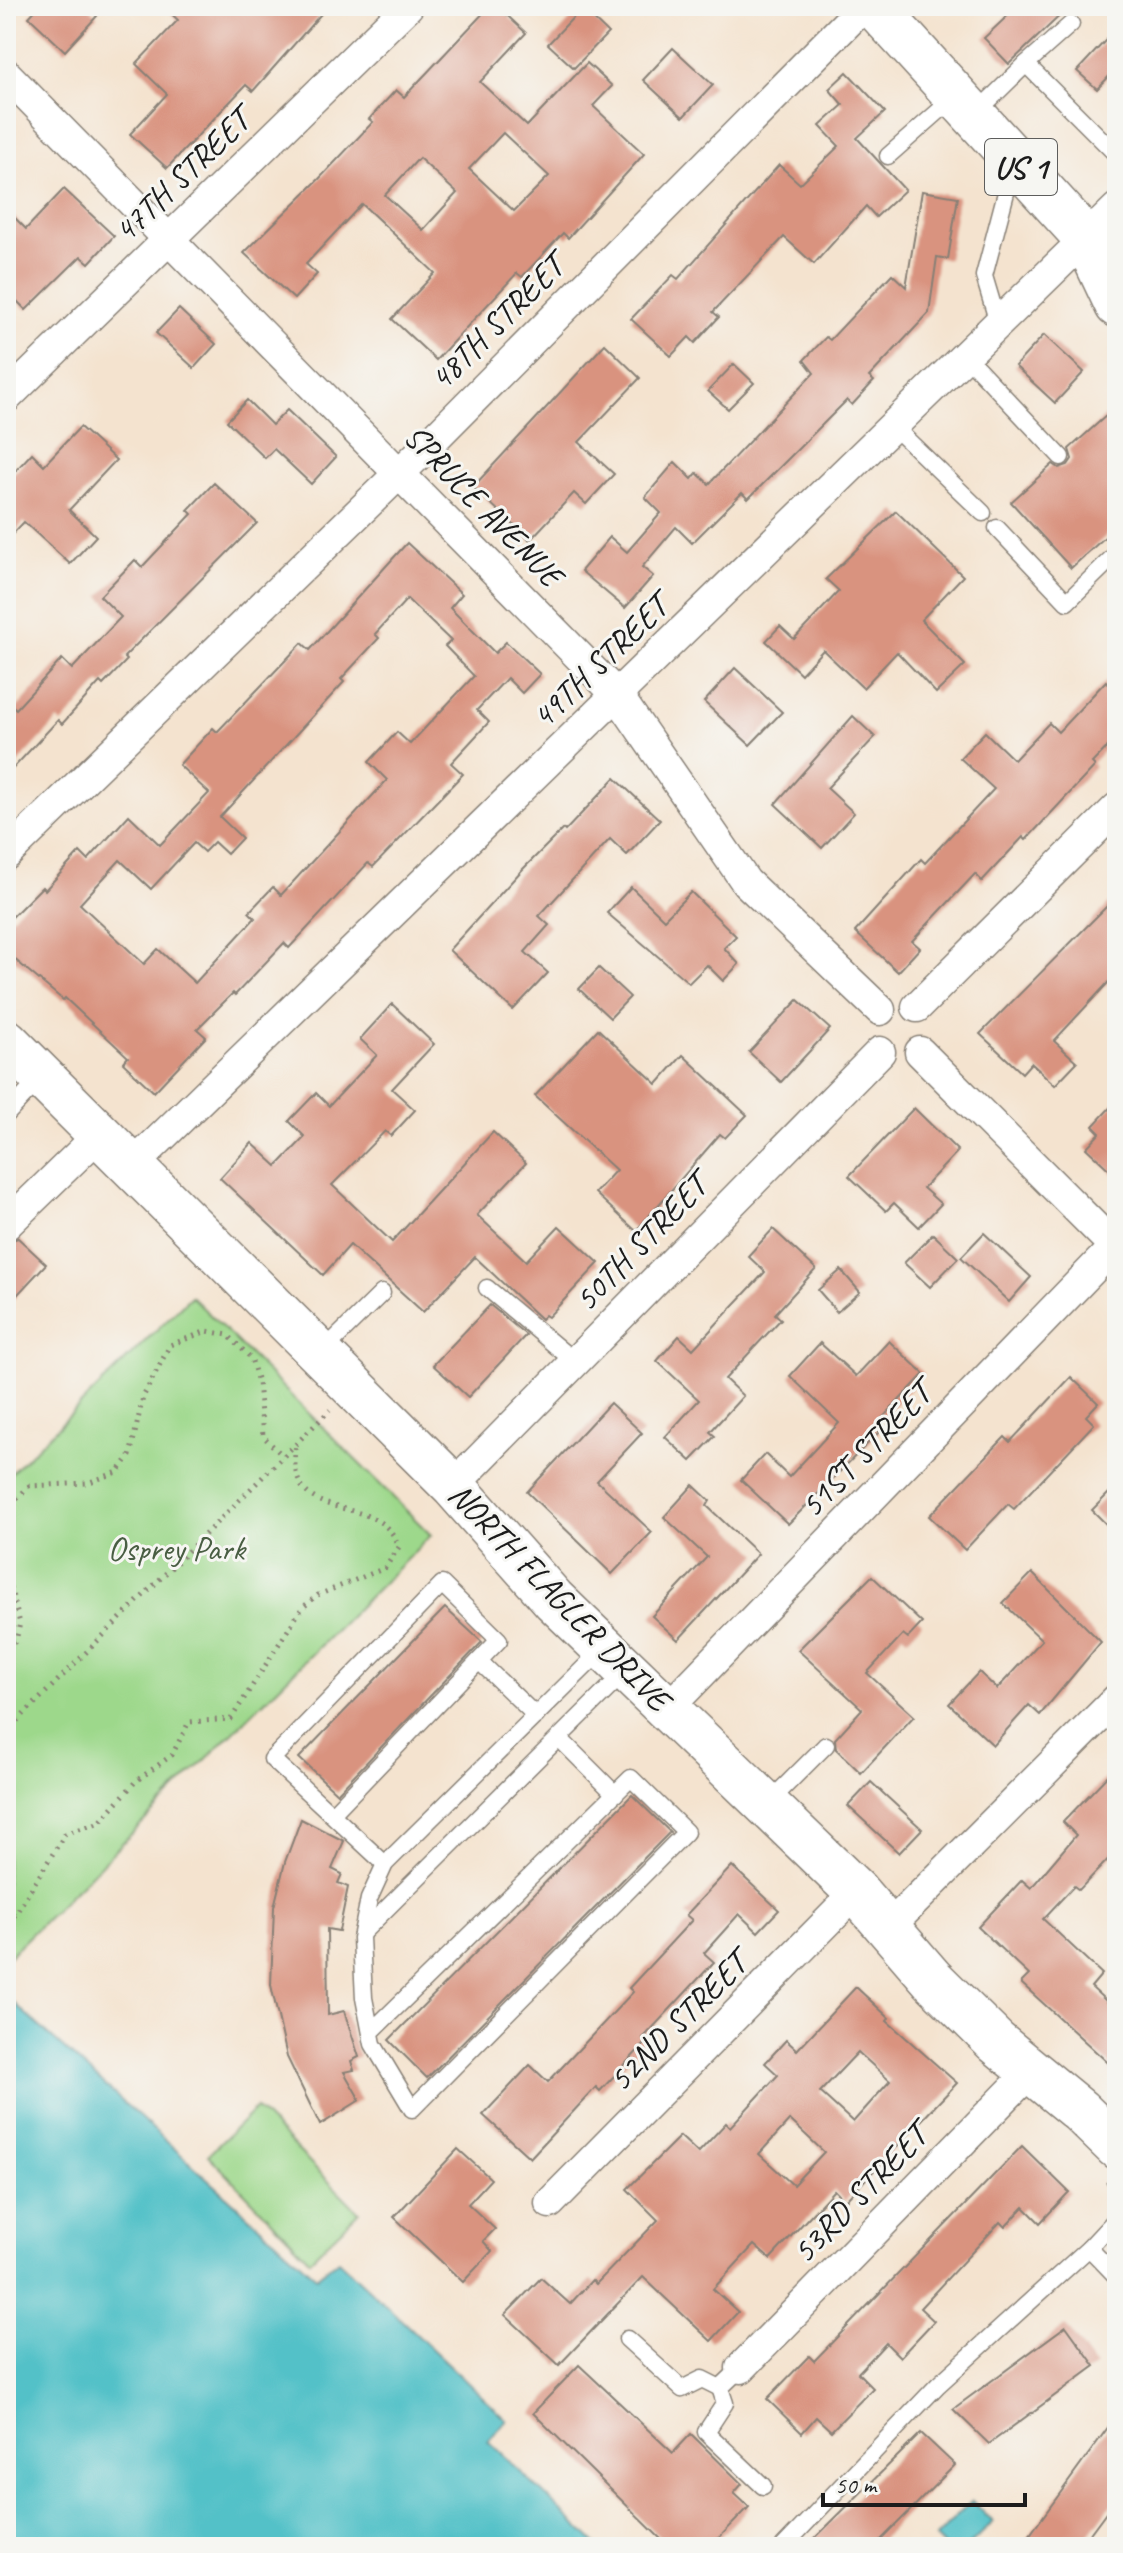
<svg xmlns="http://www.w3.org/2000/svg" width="1123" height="2553" font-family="Caveat,sans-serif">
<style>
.green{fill:#9dd88b;stroke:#5c7a54;stroke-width:2}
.water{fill:#53c1c8;stroke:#386e72;stroke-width:2}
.building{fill:#d9937f;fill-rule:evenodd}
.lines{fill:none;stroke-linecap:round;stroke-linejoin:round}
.lane-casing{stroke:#888076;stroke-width:19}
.street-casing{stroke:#888076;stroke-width:33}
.secondary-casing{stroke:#888076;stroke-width:47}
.primary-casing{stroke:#888076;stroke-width:47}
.path{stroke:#888076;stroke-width:5;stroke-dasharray:2 6;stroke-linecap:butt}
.lane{stroke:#fff;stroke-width:16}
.street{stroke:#fff;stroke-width:30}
.secondary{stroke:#fff;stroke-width:44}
.primary{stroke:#fff;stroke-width:44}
.labels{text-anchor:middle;stroke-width:6;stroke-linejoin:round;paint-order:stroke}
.shield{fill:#f6f6f2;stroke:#5d5d5c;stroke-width:2}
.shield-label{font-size:32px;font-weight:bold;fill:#1c1c1c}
.street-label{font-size:34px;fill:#1c1c1c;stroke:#f6f6f2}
.park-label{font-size:34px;fill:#495e43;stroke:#f6f6f2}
</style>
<rect width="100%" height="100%" fill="#f6f6f2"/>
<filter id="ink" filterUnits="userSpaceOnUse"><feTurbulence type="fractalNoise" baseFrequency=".0125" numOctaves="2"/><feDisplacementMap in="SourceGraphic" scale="16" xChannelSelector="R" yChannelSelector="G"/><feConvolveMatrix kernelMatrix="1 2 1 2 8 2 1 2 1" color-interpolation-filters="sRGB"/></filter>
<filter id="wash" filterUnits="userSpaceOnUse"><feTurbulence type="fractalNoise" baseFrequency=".006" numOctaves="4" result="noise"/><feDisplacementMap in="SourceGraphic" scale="32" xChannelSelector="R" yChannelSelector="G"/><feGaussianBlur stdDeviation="1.8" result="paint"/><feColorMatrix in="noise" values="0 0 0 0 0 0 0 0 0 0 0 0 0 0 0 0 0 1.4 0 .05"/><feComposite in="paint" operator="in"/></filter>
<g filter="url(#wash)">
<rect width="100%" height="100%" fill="#f4e3cf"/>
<g class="green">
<path d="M191 1296 431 1535 6 1959V1478Z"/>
<path d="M256 2108 359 2212 310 2260 208 2155Z"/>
</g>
<g class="water">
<path d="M6 1996 316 2277 338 2260 507 2420 488 2441 599 2547H6Z"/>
<path d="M972 2501 993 2522 968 2547H944L935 2538Z"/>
</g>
<g id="blocks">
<g class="building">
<path d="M39 6H87L97 16 65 51 29 17Z"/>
<path d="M163 6H328L253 91 246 85 167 168 130 134 167 94 136 64 178 20Z"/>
<path d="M490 6H497L526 33 480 82 527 126 587 63 612 86 593 106 644 154 568 238 563 233 522 277 517 273 436 360 392 319 435 273 362 204 306 264 317 274 294 299 244 253 319 179 373 122 369 119 396 90 404 97ZM503 133 549 176 514 211 469 169ZM419 158 457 193 423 230 385 195Z"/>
<path d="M1018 6H1070L1009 64 984 38Z"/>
<path d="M582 8 608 33 574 68 548 44Z"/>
<path d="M1117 28V68L1097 89 1077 71Z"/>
<path d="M673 48 713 85 683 117 643 80Z"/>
<path d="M847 72 885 112 857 138 905 190 876 217 866 206 814 264 784 237 713 312 719 317 695 343 689 337 671 356 631 319 673 275 678 279 779 165 800 184 839 146 820 126 843 105 829 89Z"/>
<path d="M64 189 114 236 89 263 81 256 26 310 6 290V209L26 229Z"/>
<path d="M922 191 958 197 948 259 937 257 929 313 869 377 874 381 852 405 847 400 748 499 742 493 692 543 676 527 642 567 653 576 625 608 581 571 610 537 627 552 661 513 645 497 675 462 692 479 697 473 709 484 814 373 804 360 826 337 830 340 892 274 906 287Z"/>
<path d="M179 309 216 344 194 368 156 333Z"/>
<path d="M1044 335 1084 372 1055 403 1015 366Z"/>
<path d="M605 344 640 378 579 442 614 474 586 504 574 493 530 540 473 487Z"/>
<path d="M734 364 754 383 728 409 708 391Z"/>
<path d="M247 400 272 425 287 410 336 457 311 484 274 449 265 458 227 421Z"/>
<path d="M1117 406V526L1071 568 1011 502 1053 464 1059 468 1068 465 1072 459 1069 449Z"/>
<path d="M80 427 116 460 69 510 96 536 70 564 24 522 6 541V481L32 453 44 465Z"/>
<path d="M214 483 257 523 124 657 127 660 103 685 100 682 62 724 58 720 6 776V700L16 709 62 659 72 669 121 617 100 596 135 560 142 567 192 514 188 510Z"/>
<path d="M896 511 963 576 921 620 965 665 936 693 897 652 863 688 823 650 801 674 766 641 780 626 794 639 839 591 826 579Z"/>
<path d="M407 543 462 594 450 608 495 653 506 642 540 674 522 693 507 678 477 710 489 722 451 763 463 774 373 867 368 863 289 948 284 943 235 995 233 993 197 1029 206 1037 154 1092 123 1063 128 1057 65 998 63 1000 6 952V923L42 887 45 890 80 852 88 860 129 815 160 845 209 793 179 765 213 728 217 732 302 643 310 650ZM407 599 451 641 445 646 474 676 410 744 397 732 369 762 387 780 281 895 273 887 249 912 255 918 195 983 158 949 144 964 80 904 120 860 151 889 194 843 204 852 214 842 227 854 242 838 220 817 344 682 341 679 379 638 375 634Z"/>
<path d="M735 668 782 712 750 745 704 702Z"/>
<path d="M1106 681 1117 691V737L1092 763 1095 766 1026 840 1023 837 982 881 975 874 912 941 920 948 898 972 855 932 921 859 925 863 994 789 960 758 985 732 1014 760 1049 723 1058 732Z"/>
<path d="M853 716 875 737 827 788 854 813 822 848 775 804Z"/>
<path d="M615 778 660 820 627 855 610 839 539 916 549 925 525 952 548 973 513 1010 449 950 522 870 563 829 565 831Z"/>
<path d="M631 887 664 919 691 892 736 936 724 948 739 964 723 981 707 965 689 983 607 913Z"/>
<path d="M1117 896V973L1054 1041 1077 1062 1055 1085 1031 1063 1022 1073 980 1034Z"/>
<path d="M599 968 630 997 610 1018 579 989Z"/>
<path d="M798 1000 830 1029 781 1082 749 1052Z"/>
<path d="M392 1004 434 1044 392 1089 415 1110 391 1136 385 1131 332 1185 392 1242 493 1132 526 1163 477 1215 526 1261 559 1226 599 1263 548 1317 545 1315 541 1319 475 1257 423 1312 350 1245 323 1275 220 1178 252 1143 277 1166 305 1137 289 1121 316 1093 329 1106 377 1055 360 1039Z"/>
<path d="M598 1029 657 1084 683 1055 747 1115 725 1138 720 1134 636 1231 595 1193 616 1170 535 1096Z"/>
<path d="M1117 1100V1177L1086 1148 1100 1133 1093 1126Z"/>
<path d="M914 1108 958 1151 923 1188 941 1204 919 1227 894 1203 886 1211 849 1176Z"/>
<path d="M773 1229 816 1269 775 1314 781 1319 725 1379 743 1396 710 1432 715 1436 691 1461 665 1437 699 1400 657 1361 679 1336 693 1349 765 1272 748 1256Z"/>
<path d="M984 1233 1031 1277 1009 1302 961 1257Z"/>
<path d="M933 1234 958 1258 930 1287 904 1263Z"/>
<path d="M18 1238 46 1264 6 1307V1242Z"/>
<path d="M841 1270 860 1292 837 1312 818 1290Z"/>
<path d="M490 1305 526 1335 468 1397 433 1365Z"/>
<path d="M889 1341 924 1374 874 1427 879 1432 788 1524 741 1480 765 1454 789 1477 839 1423 790 1376 820 1343 856 1376Z"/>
<path d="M1071 1377 1098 1403 1086 1416 1094 1424 1014 1509 1008 1504 965 1550 929 1516 1005 1437 1010 1442Z"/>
<path d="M610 1403 642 1433 597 1481 652 1532 612 1574 527 1492Z"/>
<path d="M693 1485 710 1501 707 1506 758 1554 678 1640 652 1616 707 1557 664 1517Z"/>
<path d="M1117 1485V1535L1092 1510Z"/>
<path d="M1032 1573 1101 1642 1040 1715 1029 1705 993 1745 949 1704 979 1672 997 1689 1042 1640 1003 1603Z"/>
<path d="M872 1576 922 1623 908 1638 903 1634 867 1673 914 1716 861 1773 836 1749 835 1739 862 1709 798 1650Z"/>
<path d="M445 1608 482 1642 337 1793 299 1758Z"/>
<path d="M1117 1766V1850L1079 1890 1074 1886 1043 1919 1102 1974 1091 1987 1117 2011V2071L1021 1983 1029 1975 978 1927 1022 1880 1031 1888 1076 1835 1063 1822Z"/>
<path d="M871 1782 922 1829 899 1853 848 1806Z"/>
<path d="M632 1795 670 1832 427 2078 389 2040Z"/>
<path d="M301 1819 344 1841 332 1869 342 1874 338 1883 348 1887 339 1931 327 1929 328 2015 344 2011 359 2057 351 2061 354 2070 344 2072 360 2100 320 2125 287 2057 271 1985 274 1907 285 1862Z"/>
<path d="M732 1866 779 1910 758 1932 739 1914 704 1953 714 1962 643 2038 647 2041 600 2091 596 2087 530 2158 483 2115 530 2065 548 2082 633 1992 629 1988 692 1920 686 1915Z"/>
<path d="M856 1987 889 2018 887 2021 957 2083 845 2201 834 2190 770 2259 754 2245 713 2289 738 2312 711 2341 643 2277 559 2365 505 2315 541 2278 570 2304 592 2280 596 2284 658 2220 627 2189 680 2136 698 2153 726 2123 730 2127 778 2075 765 2063 786 2040 797 2050ZM858 2052 890 2081 853 2122 820 2092ZM790 2120 824 2152 793 2185 759 2154Z"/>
<path d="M1022 2146 1069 2192 1040 2223 1024 2207 1005 2227 1000 2222 920 2308 934 2321 900 2357 886 2343 858 2373 873 2388 831 2431 816 2417 802 2433 767 2399 809 2356 814 2361Z"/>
<path d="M458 2149 491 2179 468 2204 495 2229 483 2241 492 2251 463 2282 394 2217Z"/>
<path d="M1066 2326 1095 2366 989 2444 953 2409Z"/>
<path d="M579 2365 673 2453 691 2434 742 2484 734 2493 749 2507 710 2547H669L533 2413Z"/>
<path d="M1117 2415V2497L1080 2547H1021Z"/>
<path d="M921 2433 955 2465 874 2547H806Z"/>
</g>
</g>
</g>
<g filter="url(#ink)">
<use href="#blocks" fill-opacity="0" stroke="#888076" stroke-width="2"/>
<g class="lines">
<defs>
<g id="lane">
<path d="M1071 24 1026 64 1117 155"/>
<path d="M976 113 1026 64"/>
<path d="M888 156 956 96"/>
<path d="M998 323 984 276 1013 166"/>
<path d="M965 355 1061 457"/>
<path d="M893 426 983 513"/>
<path d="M997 528 1067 602 1117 553"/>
<path d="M6 1115 41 1078"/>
<path d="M487 1288 575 1362"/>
<path d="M321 1353 382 1293"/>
<path d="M479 1661 536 1716"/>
<path d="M560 1739 615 1794"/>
<path d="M768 1803 826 1745"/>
<path d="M332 1814 499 1640 442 1584 272 1759 385 1864"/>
<path d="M363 1932 625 1672"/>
<path d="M371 2032 631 1778 686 1832 412 2109 373 2044 364 1998 361 1938 369 1899 385 1864 602 1650"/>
<path d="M1117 2218 1089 2248 1117 2277"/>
<path d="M627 2339 682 2389 702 2379 720 2388"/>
<path d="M741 2368 720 2388 725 2403 706 2432 763 2486"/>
<path d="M783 2547 938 2385 1089 2248"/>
</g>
<g id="street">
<path d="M6 74 618 696 746 882 880 1010"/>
<path d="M6 398 408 6"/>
<path d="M6 855 415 458 864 6"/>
<path d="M917 1007 1117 808"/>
<path d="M920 1052 1117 1249"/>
<path d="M132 1166 1117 208"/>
<path d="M6 1225 100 1134"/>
<path d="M453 1486 880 1052"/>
<path d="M668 1708 1117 1244"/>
<path d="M890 1926 1117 1699"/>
<path d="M550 2203 857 1892"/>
<path d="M741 2368 1032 2070"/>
</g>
<path id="secondary" d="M6 1041 453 1486 554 1600 857 1892 932 1979 996 2042 1080 2111 1117 2147"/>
<g id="primary">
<path d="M874 6 1085 237 1117 257"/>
<path d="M1085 237 1117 305"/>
</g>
</defs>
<use href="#lane" class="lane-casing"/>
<use href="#street" class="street-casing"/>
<use href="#secondary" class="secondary-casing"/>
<use href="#primary" class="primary-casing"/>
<g class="path">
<path d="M6 1510 29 1486 87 1483 118 1472 130 1456 143 1397 170 1345 207 1331 228 1335 251 1358 258 1382 263 1436 283 1456"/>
<path d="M6 1572 20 1623 16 1641 6 1648"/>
<path d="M6 1732 330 1410"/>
<path d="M6 1911 15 1915 65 1834 100 1822 136 1781 172 1755 189 1722 231 1719 302 1608 318 1595 385 1568 399 1547C379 1487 283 1533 296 1444"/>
<path d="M1107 2181 1117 2192"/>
</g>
<use href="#lane" class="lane"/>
<use href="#street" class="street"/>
<use href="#secondary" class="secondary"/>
<use href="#primary" class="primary"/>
</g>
</g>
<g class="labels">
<rect class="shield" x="985" y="139" width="72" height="56" rx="6"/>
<g class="shield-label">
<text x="1021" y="178">US 1</text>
</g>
<g class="street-label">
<text transform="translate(181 175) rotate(-44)" y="12">47TH STREET</text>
<text transform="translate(496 322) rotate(-45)" y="12">48TH STREET</text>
<text transform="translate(484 505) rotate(46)" y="12">SPRUCE AVENUE</text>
<text transform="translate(599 661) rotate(-44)" y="12">49TH STREET</text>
<text transform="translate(640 1242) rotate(-46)" y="12">50TH STREET</text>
<text transform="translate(865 1449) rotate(-46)" y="12">51ST STREET</text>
<text transform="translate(560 1596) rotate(46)" y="12">NORTH FLAGLER DRIVE</text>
<text transform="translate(677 2021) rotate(-45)" y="12">52ND STREET</text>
<text transform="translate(859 2193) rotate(-46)" y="12">53RD STREET</text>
</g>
<g class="park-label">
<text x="176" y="1560">Osprey Park</text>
</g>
</g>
<rect width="1123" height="2553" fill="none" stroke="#f6f6f2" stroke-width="32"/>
<path d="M823 2493v12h202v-12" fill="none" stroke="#1c1c1c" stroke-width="4"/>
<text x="835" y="2493" font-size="24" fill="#1c1c1c" stroke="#f6f6f2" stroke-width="6" paint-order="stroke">50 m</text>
</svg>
